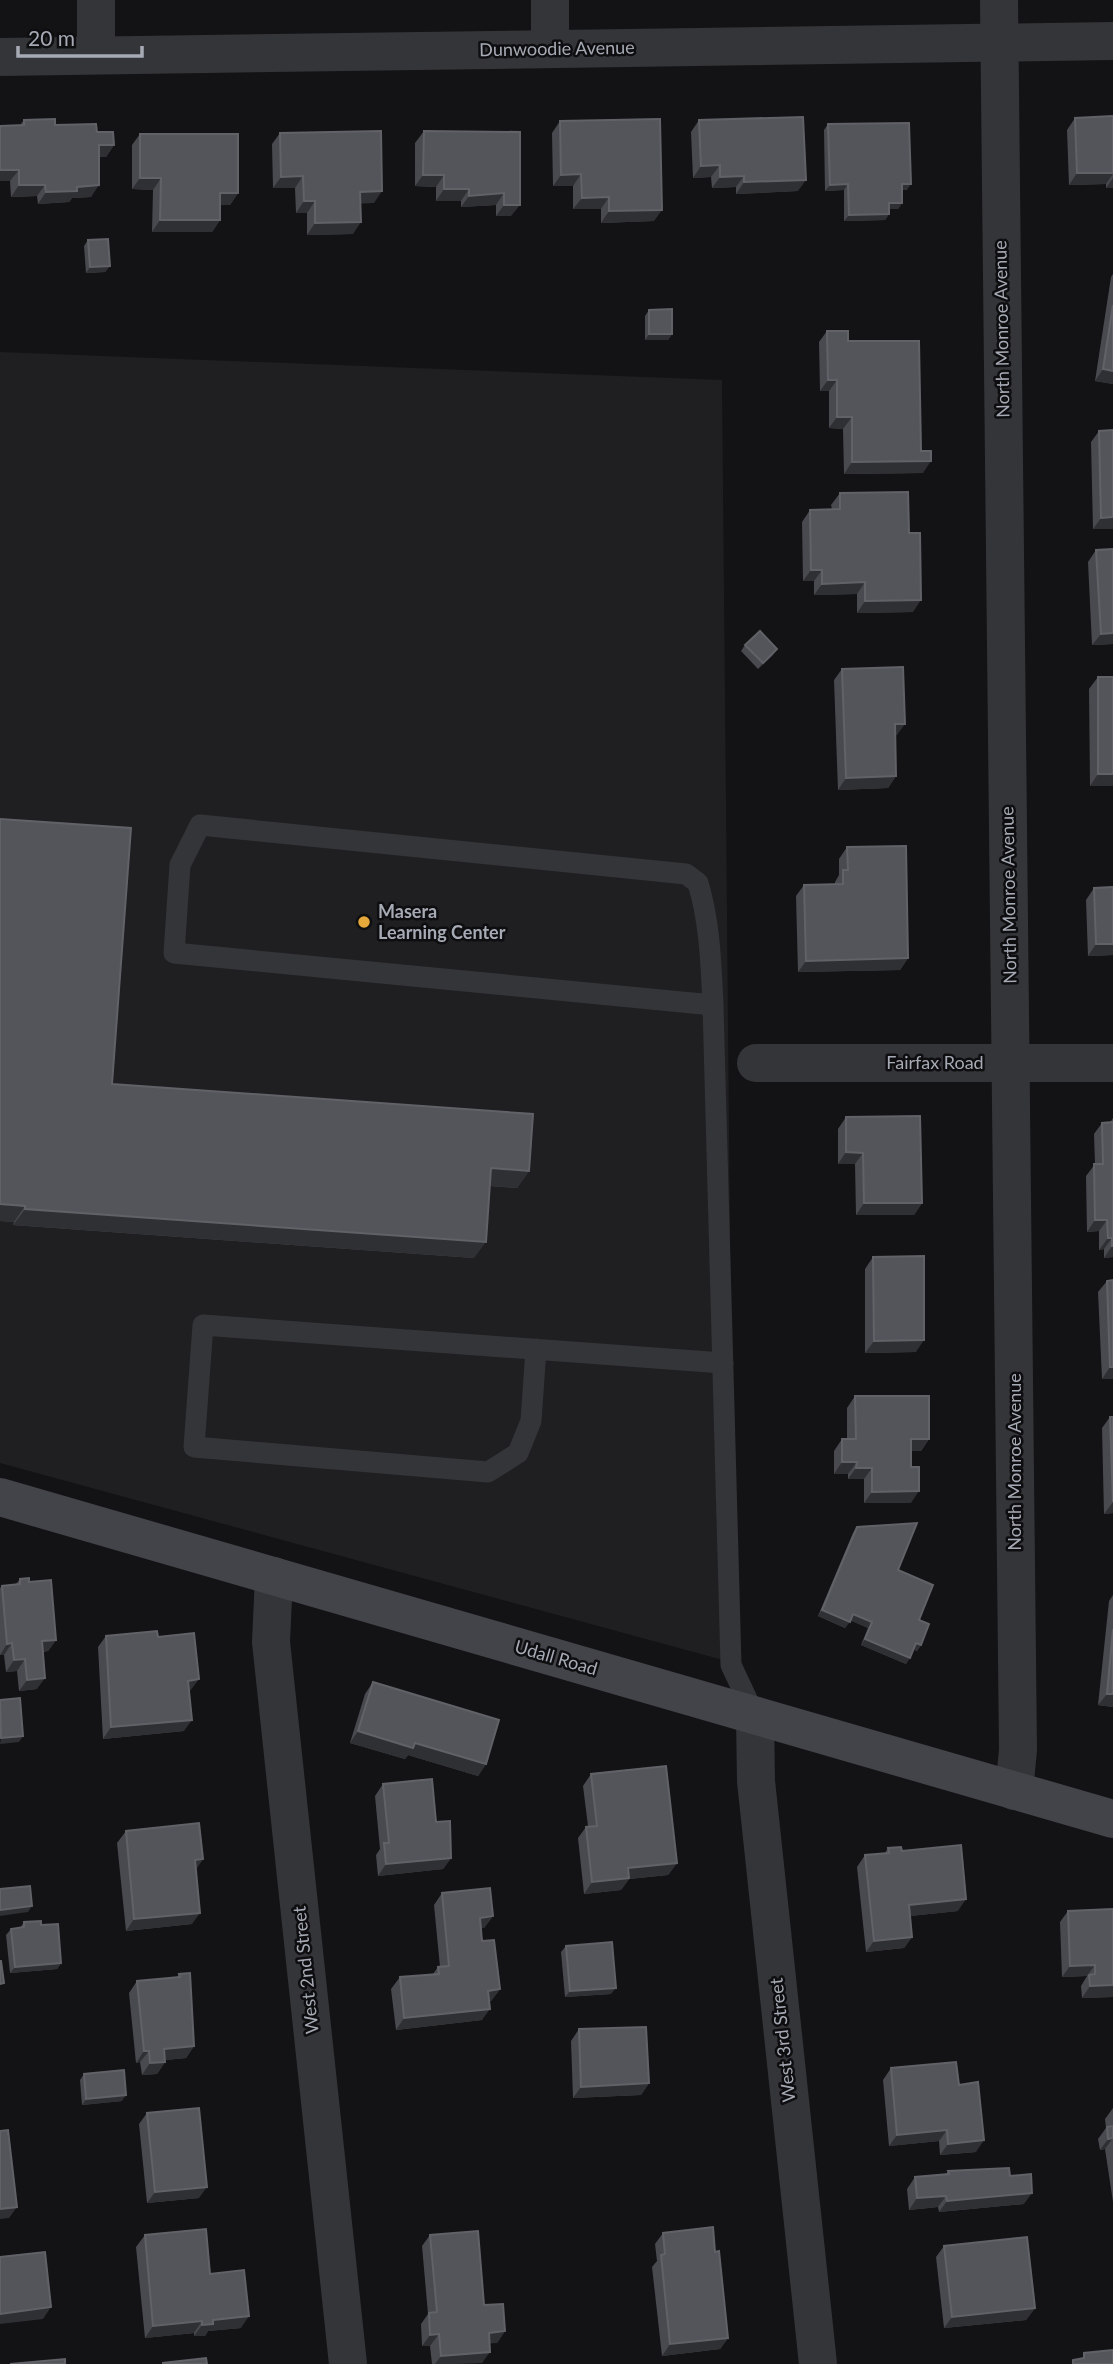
<svg xmlns="http://www.w3.org/2000/svg" width="1113" height="2364" font-family="Lato,sans-serif">
<style>
.built{fill:#1f1f22}
.lines{fill:none;stroke-linecap:round;stroke-linejoin:round}
.lane{stroke:#343539;stroke-width:21}
.street{stroke:#343539;stroke-width:38}
.secondary{stroke:#434449;stroke-width:38}
.wall{fill:#494a50}
.shaded-wall{fill:#2f3034}
.building{fill:#53555a;stroke:#606268;stroke-width:2}
.poi-dot{fill:#e5a83b;stroke:#0e0e10;stroke-width:2.5}
.labels{text-anchor:middle;stroke-width:5;stroke-linejoin:round;paint-order:stroke}
.street-label{font-size:18px;fill:#a6aab4;stroke:#0e0e10}
.poi-label{font-size:18px;font-weight:bold;fill:#a6aab4;stroke:#0e0e10;text-anchor:start}
</style>
<rect width="100%" height="100%" fill="#131315"/>
<path class="built" d="M0 352 722 380 734 1663 0 1463Z"/>
<g class="lines">
<g class="lane">
<path d="M713 1005 174 953 180 865 200 825 686 874 698 883C710 923 711 964 713 1005L731 1665 755 1716"/>
<path d="M536 1349 531 1421 518 1453 488 1472 194 1447 203 1325 723 1363"/>
</g>
<g class="street">
<path d="M96 0V55"/>
<path d="M550 0V49"/>
<path d="M999 0 1018 1750 1014 1791"/>
<path d="M0 57 1113 41"/>
<path d="M756 1063H1113"/>
<path d="M274 1576 271 1642 348 2364"/>
<path d="M755 1716 756 1781 818 2364"/>
</g>
<path class="secondary" d="M0 1497 1113 1819"/>
</g>
<g class="wall">
<path d="M1113 116V188H1106V184L1069 185 1067 130 1075 118Z"/>
<path d="M24 120 97 132 114 145 106 157H99L91 197 72 198 69 202 38 204 37 196 11 197 10 181 20 125Z"/>
<path d="M699 120 798 191 736 194V187L712 188 711 177 693 178 691 132Z"/>
<path d="M560 121 654 221 601 223V209H573V186H553L552 133Z"/>
<path d="M828 124 907 190H902V203L898 209H889V214L885 220 844 221V190L825 191 824 130Z"/>
<path d="M424 131 520 132 511 216H496V205L461 207V201H436V187L415 186V143Z"/>
<path d="M280 133 374 203H361L353 234 307 235V213H296L295 188H273L272 144Z"/>
<path d="M140 134 238 193 230 205H220V220L212 232H152L153 190 132 189V145Z"/>
<path d="M88 240 110 266 105 272 86 273 84 246Z"/>
<path d="M1113 274V384L1095 381 1111 277Z"/>
<path d="M649 310 672 334 668 340H645V316Z"/>
<path d="M827 331 848 341 921 451 923 473 844 474 843 429 829 428V391H820L819 342Z"/>
<path d="M1113 430V529H1093L1091 442 1099 431Z"/>
<path d="M840 493 909 533 913 612 857 613V594L814 595V581H803L802 522 810 510 832 509 831 505Z"/>
<path d="M1096 550 1113 644 1092 645 1088 562Z"/>
<path d="M745 645 777 649 773 655 758 669 741 651Z"/>
<path d="M842 669 897 735H895L896 776 888 788 838 790 834 680Z"/>
<path d="M1098 677H1113V786H1090L1089 689Z"/>
<path d="M0 819 112 1084 529 1171 517 1188 490 1186 474 1258 13 1225 14 1222 0 1221Z"/>
<path d="M847 847 908 958 900 970 798 972 796 896 804 885 835 884V882L839 875V859Z"/>
<path d="M1113 887V955L1088 956 1086 900 1094 888Z"/>
<path d="M846 1117 922 1203 914 1215H856L855 1164H838V1129Z"/>
<path d="M1113 1118V1257L1104 1258V1249L1099 1250V1231L1087 1232 1086 1176 1095 1164 1094 1134 1102 1123H1110Z"/>
<path d="M873 1257 916 1352 865 1353V1269Z"/>
<path d="M1107 1281 1113 1379H1102L1098 1292Z"/>
<path d="M855 1396 929 1439 921 1451H911V1503H864V1479H848V1474H834V1451L842 1439H847V1408Z"/>
<path d="M1110 1417H1113V1513L1104 1514 1102 1428Z"/>
<path d="M857 1527 898 1570 919 1620 921 1645 917 1651 913 1649 906 1664 861 1645 868 1628 850 1620 845 1628 818 1616 853 1533Z"/>
<path d="M20 1579 29 1582 56 1640 48 1651 43 1652 37 1689 19 1691 17 1671 6 1672 4 1655H0V1588L2 1586 16 1584Z"/>
<path d="M1113 1595V1707L1098 1705 1109 1601Z"/>
<path d="M106 1636 158 1637 190 1691H189L184 1731 103 1739 98 1647Z"/>
<path d="M373 1682 486 1764 478 1776 408 1755 405 1759 350 1743 365 1694Z"/>
<path d="M591 1774 677 1863 668 1875 629 1879 621 1890 584 1894 578 1838 586 1827 588 1826 583 1786Z"/>
<path d="M383 1784 436 1822 451 1858 443 1869 378 1876 376 1855 380 1849 375 1796Z"/>
<path d="M126 1831 203 1859 196 1869 192 1924 126 1931 117 1843Z"/>
<path d="M888 1848 902 1851 958 1911 910 1916 912 1937 904 1948 866 1952 857 1867 865 1855 885 1853Z"/>
<path d="M442 1893 493 1916 484 1928H481L482 1941 500 1989 491 2001H489L482 2020 396 2030 391 1989 400 1977 433 1974 438 1967H440L434 1905Z"/>
<path d="M1068 1911 1113 1997 1082 1998 1081 1986 1087 1976 1062 1977 1060 1922Z"/>
<path d="M24 1922 41 1925 61 1963 57 1969 10 1973 6 1935 11 1929 20 1928Z"/>
<path d="M566 1946 611 1994 565 1997 561 1952Z"/>
<path d="M179 1974 194 2046 186 2058 165 2060V2062L157 2074 142 2075 140 2062 136 2063 129 1993 137 1981 177 1977Z"/>
<path d="M579 2029 649 2083 641 2095 573 2098 571 2041Z"/>
<path d="M891 2068 959 2085 976 2152 940 2155 939 2141 889 2146 883 2080Z"/>
<path d="M84 2074 122 2101 82 2105 80 2080Z"/>
<path d="M1113 2108V2202L1105 2149 1100 2150 1098 2139 1106 2128 1105 2119Z"/>
<path d="M147 2113 199 2198 147 2203 139 2124Z"/>
<path d="M948 2171 1010 2176 1024 2204 939 2212 938 2207 909 2210 907 2189 915 2177 946 2174Z"/>
<path d="M663 2233 728 2338 720 2349 662 2356 652 2267 657 2261 655 2244Z"/>
<path d="M145 2235 210 2274 241 2328 208 2331 205 2336H194V2333L145 2338 136 2247Z"/>
<path d="M430 2235 505 2331 497 2343H489L482 2363 432 2364 430 2346H422L421 2324 428 2314 422 2246Z"/>
<path d="M944 2246 1035 2308 1026 2320 944 2328 936 2257Z"/>
</g>
<g class="shaded-wall">
<path d="M99 145H114L106 157H91Z"/>
<path d="M720 165 711 177 693 178 701 166Z"/>
<path d="M0 170H19L10 181H0Z"/>
<path d="M1077 173H1113V174L1106 184 1069 185Z"/>
<path d="M581 174 573 186H553L561 175Z"/>
<path d="M423 175H444L436 187 415 186Z"/>
<path d="M303 176 295 188H273L281 177Z"/>
<path d="M744 176 736 187 712 188 720 177Z"/>
<path d="M140 178H161L153 190 132 189Z"/>
<path d="M1113 178V188H1106Z"/>
<path d="M806 180 798 191 736 194 744 182Z"/>
<path d="M848 184 844 190 825 191 830 185Z"/>
<path d="M902 184H911L907 190H898Z"/>
<path d="M19 185H45L37 196 11 197Z"/>
<path d="M99 185 91 197 72 198 69 202 38 204 46 192 77 187Z"/>
<path d="M444 189H469L461 201H436Z"/>
<path d="M382 191 374 203 352 204 360 192Z"/>
<path d="M220 193H238L230 205H212Z"/>
<path d="M504 193 496 205 461 207 469 196Z"/>
<path d="M609 197 601 209H573L582 198Z"/>
<path d="M304 201H315L307 213H296Z"/>
<path d="M889 203H902L898 209H885Z"/>
<path d="M504 205H520L511 216H496Z"/>
<path d="M662 210 654 221 601 223 609 211Z"/>
<path d="M889 214 885 220 844 221 849 215Z"/>
<path d="M160 220H220L212 232H152Z"/>
<path d="M361 222 353 234 307 235 315 223Z"/>
<path d="M110 266 105 272 86 273 90 267Z"/>
<path d="M649 334H672L668 340H645Z"/>
<path d="M1103 369 1113 371V384L1095 381Z"/>
<path d="M828 380H837L829 391H820Z"/>
<path d="M837 417H852L843 429 829 428Z"/>
<path d="M931 461 923 473 844 474 852 462Z"/>
<path d="M1113 517V529H1093L1101 518Z"/>
<path d="M811 570H822L814 581H803Z"/>
<path d="M865 582 857 594 814 595 822 584Z"/>
<path d="M921 600 913 612 857 613 865 601Z"/>
<path d="M1113 633V644L1092 645 1101 634Z"/>
<path d="M777 649 773 655 758 669 763 663Z"/>
<path d="M895 724H905L897 735 887 736Z"/>
<path d="M1098 774H1113V786H1090Z"/>
<path d="M896 776 888 788 838 790 846 778Z"/>
<path d="M1096 944H1113V955L1088 956Z"/>
<path d="M908 958 900 970 798 972 806 961Z"/>
<path d="M846 1152 863 1153 855 1164H838Z"/>
<path d="M491 1168 529 1171 517 1188 479 1185Z"/>
<path d="M864 1203H922L914 1215H856Z"/>
<path d="M0 1204 25 1206 14 1222 0 1221Z"/>
<path d="M25 1209 486 1242 474 1258 13 1225Z"/>
<path d="M1095 1220H1107L1099 1231 1087 1232Z"/>
<path d="M1108 1238H1112L1104 1249 1099 1250Z"/>
<path d="M1112 1246H1113V1257L1104 1258Z"/>
<path d="M924 1340 916 1352 865 1353 874 1341Z"/>
<path d="M1110 1367H1113V1379H1102Z"/>
<path d="M911 1439H929L921 1451H903Z"/>
<path d="M842 1462H857L848 1474H834Z"/>
<path d="M856 1468H872L864 1479H848Z"/>
<path d="M919 1491 911 1503H864L872 1492Z"/>
<path d="M1113 1502V1513L1104 1514Z"/>
<path d="M822 1610 850 1622 845 1628 818 1616Z"/>
<path d="M853 1614 872 1622 868 1628 849 1620Z"/>
<path d="M865 1639 910 1658 906 1664 861 1645Z"/>
<path d="M56 1640 48 1651 34 1652 42 1641Z"/>
<path d="M12 1643 4 1655H0L7 1644Z"/>
<path d="M916 1643 921 1645 917 1651 912 1649Z"/>
<path d="M25 1659 17 1671 6 1672 14 1660Z"/>
<path d="M45 1678 37 1689 19 1691 27 1680Z"/>
<path d="M199 1679 190 1691 180 1692 188 1681Z"/>
<path d="M1107 1694H1113V1707L1098 1705Z"/>
<path d="M192 1720 184 1731 103 1739 111 1727Z"/>
<path d="M358 1731 415 1743 486 1764 478 1776 408 1755 405 1759 350 1743Z"/>
<path d="M23 1736 19 1742 0 1744 1 1738Z"/>
<path d="M451 1858 443 1869 378 1876 386 1864Z"/>
<path d="M203 1859 195 1871V1860Z"/>
<path d="M677 1863 668 1875 629 1879 621 1890 584 1894 592 1882 628 1868Z"/>
<path d="M966 1899 958 1911 901 1917 909 1905Z"/>
<path d="M32 1906 28 1912 0 1916V1910Z"/>
<path d="M200 1913 192 1924 126 1931 134 1919Z"/>
<path d="M493 1916 484 1928 471 1929 480 1918Z"/>
<path d="M912 1937 904 1948 866 1952 874 1941Z"/>
<path d="M61 1963 57 1969 10 1973 15 1967Z"/>
<path d="M1095 1965 1087 1976 1062 1977 1070 1966Z"/>
<path d="M1113 1985V1997L1082 1998 1090 1986Z"/>
<path d="M616 1988 611 1994 565 1997 570 1991Z"/>
<path d="M500 1989 491 2001 480 2002 488 1991Z"/>
<path d="M490 2009 482 2020 396 2030 404 2018Z"/>
<path d="M194 2046 186 2058 156 2061 164 2049Z"/>
<path d="M144 2051H149L140 2062 136 2063Z"/>
<path d="M165 2062 157 2074 142 2075 150 2063Z"/>
<path d="M649 2083 641 2095 573 2098 581 2087Z"/>
<path d="M126 2095 122 2101 82 2105 86 2099Z"/>
<path d="M947 2130 939 2141 889 2146 897 2135Z"/>
<path d="M1113 2138 1105 2149 1100 2150 1108 2139Z"/>
<path d="M984 2140 976 2152 940 2155 948 2144Z"/>
<path d="M207 2187 199 2198 147 2203 155 2192Z"/>
<path d="M1032 2193 1024 2204 939 2212 947 2201Z"/>
<path d="M946 2196 938 2207 909 2210 917 2198Z"/>
<path d="M17 2207 9 2218 0 2219V2209Z"/>
<path d="M51 2307 43 2319 0 2324V2314Z"/>
<path d="M1035 2308 1026 2320 944 2328 952 2317Z"/>
<path d="M249 2316 241 2328 208 2331 205 2336H194L202 2325 213 2320Z"/>
<path d="M202 2321 194 2333 145 2338 153 2326Z"/>
<path d="M505 2331 497 2343 481 2344 489 2333Z"/>
<path d="M439 2334 430 2346H422L430 2335Z"/>
<path d="M728 2338 720 2349 662 2356 670 2344Z"/>
<path d="M490 2352 482 2363 435 2364 441 2356Z"/>
</g>
<g class="building">
<path d="M1113 116V173H1077L1075 118Z"/>
<path d="M803 117 806 180 744 182V176L720 177V165L701 166 699 120Z"/>
<path d="M55 119V125L96 124 97 132H113L114 145H99V185L77 187V191L46 192 45 185H19V170H0V126L24 125V120Z"/>
<path d="M660 119 662 210 609 211V197L582 198 581 174 561 175 560 121Z"/>
<path d="M909 123 911 184H902V203H889V214L849 215 848 184 830 185 828 124Z"/>
<path d="M381 131 382 191 360 192 361 222 315 223V201H304L303 176 281 177 280 133Z"/>
<path d="M424 131 520 132V205H504V193L469 196V189H444V175H423Z"/>
<path d="M140 134H238V193H220V220H160L161 178H140Z"/>
<path d="M108 239 110 266 90 267 88 240Z"/>
<path d="M1113 305V371L1103 369Z"/>
<path d="M672 309V334H649V310Z"/>
<path d="M827 331H848V341H919L921 451H931V461L852 462V417H837V380H828Z"/>
<path d="M1113 430V517L1101 518 1099 431Z"/>
<path d="M908 492 909 533H920L921 600 865 601V582L822 584V570H811L810 510 840 509V493Z"/>
<path d="M1113 549V633L1101 634 1096 550Z"/>
<path d="M760 631 777 649 763 663 745 645Z"/>
<path d="M903 667 905 724H895L896 776 846 778 842 669Z"/>
<rect x="1098" y="677" width="15" height="97"/>
<path d="M0 819 131 828 112 1084 533 1114 529 1171 491 1168 486 1242 25 1209V1206L0 1204Z"/>
<path d="M906 846 908 958 806 961 804 885 843 884V870H848L847 847Z"/>
<path d="M1113 887V944H1096L1094 888Z"/>
<path d="M920 1116 922 1203H864L863 1153 846 1152V1117Z"/>
<path d="M1113 1122V1246H1112V1238H1108L1107 1220H1095L1094 1164H1103L1102 1123Z"/>
<path d="M924 1256V1340L874 1341 873 1257Z"/>
<path d="M1113 1280V1367H1110L1107 1281Z"/>
<path d="M855 1396H929V1439H911V1467H919V1491L872 1492V1468H856L857 1462H842V1439H856Z"/>
<path d="M1110 1417H1113V1502Z"/>
<path d="M917 1523 898 1570 933 1585 919 1620 929 1624 921 1645 916 1643 910 1658 865 1639 872 1622 853 1614 850 1622 822 1610 857 1527Z"/>
<path d="M29 1578V1582L51 1580 56 1640 42 1641 45 1678 27 1680 25 1659 14 1660 12 1643 7 1644 2 1586 20 1584V1579Z"/>
<path d="M1113 1629V1694H1107Z"/>
<path d="M157 1631 158 1637 194 1633 199 1679 188 1681 192 1720 111 1727 106 1636Z"/>
<path d="M373 1682 499 1720 486 1764 415 1743 413 1748 358 1731Z"/>
<path d="M20 1698 23 1736 1 1738 0 1700Z"/>
<path d="M666 1766 677 1863 628 1868 629 1878 592 1882 586 1827 597 1826 591 1774Z"/>
<path d="M432 1779 436 1822 450 1821 451 1858 386 1864 384 1843H389L383 1784Z"/>
<path d="M199 1823 203 1859 195 1860 200 1913 134 1919 126 1831Z"/>
<path d="M961 1845 966 1899 909 1905 912 1937 874 1941 865 1855 889 1853 888 1848 901 1847 902 1851Z"/>
<path d="M30 1886 32 1906 0 1910V1889Z"/>
<path d="M490 1888 493 1916 480 1918 482 1941 494 1940 500 1989 488 1991 490 2009 404 2018 400 1977 439 1974 438 1967 449 1966 442 1893Z"/>
<path d="M1113 1909V1985L1090 1986 1089 1975 1095 1974V1965L1070 1966 1068 1911Z"/>
<path d="M41 1921V1925L58 1924 61 1963 15 1967 11 1929 24 1927V1922Z"/>
<path d="M612 1942 616 1988 570 1991 566 1946Z"/>
<path d="M0 1961H1L4 1983 0 1984Z"/>
<path d="M190 1973 194 2046 164 2049 165 2062 150 2063 149 2051H144L137 1981 180 1977 179 1974Z"/>
<path d="M646 2027 649 2083 581 2087 579 2029Z"/>
<path d="M956 2062 959 2085 978 2082 984 2140 948 2144 947 2130 897 2135 891 2068Z"/>
<path d="M124 2070 126 2095 86 2099 84 2074Z"/>
<path d="M199 2108 207 2187 155 2192 147 2113Z"/>
<path d="M1113 2126V2138L1108 2139 1107 2127Z"/>
<path d="M8 2130 17 2207 0 2209V2131Z"/>
<path d="M1009 2168 1010 2176 1031 2174 1032 2193 947 2201 946 2196 917 2198 915 2177 949 2174 948 2171Z"/>
<path d="M713 2227 715 2252 719 2251 728 2338 670 2344 661 2255 665 2254 663 2233Z"/>
<path d="M206 2229 210 2274 244 2270 249 2316 213 2320V2324L202 2325V2321L153 2326 145 2235Z"/>
<path d="M478 2231 484 2305 503 2304 505 2331 489 2333 490 2352 441 2356 439 2334 430 2335 429 2313 437 2312 430 2235Z"/>
<path d="M1027 2237 1035 2308 952 2317 944 2246Z"/>
<path d="M45 2252 51 2307 0 2314V2257Z"/>
<path d="M1113 2350V2364H1073V2360L1084 2358V2353Z"/>
<path d="M206 2358 207 2364H163V2363Z"/>
<path d="M65 2359V2364H10Z"/>
</g>
<circle class="poi-dot" cx="364" cy="922" r="7"/>
<g class="labels">
<g class="street-label">
<text transform="translate(557 49) rotate(-1)" y="6">Dunwoodie Avenue</text>
<text transform="translate(1002 329) rotate(-91)" y="6">North Monroe Avenue</text>
<text transform="translate(1009 895) rotate(-91)" y="6">North Monroe Avenue</text>
<text x="935" y="1069">Fairfax Road</text>
<text transform="translate(1015 1462) rotate(-90)" y="6">North Monroe Avenue</text>
<text transform="translate(556 1658) rotate(16)" y="6">Udall Road</text>
<text transform="translate(306 1970) rotate(-96)" y="6">West 2nd Street</text>
<text transform="translate(783 2040) rotate(-96)" y="6">West 3rd Street</text>
</g>
<g class="poi-label">
<text x="378" y="918">Masera<tspan x="378" dy="21">Learning Center</tspan></text>
</g>
</g>
<path d="M18 46v10h124v-10" fill="none" stroke="#a6aab4" stroke-width="3.5"/>
<text x="28" y="46" font-size="21" fill="#a6aab4" stroke="#0e0e10" stroke-width="5" paint-order="stroke">20 m</text>
</svg>
